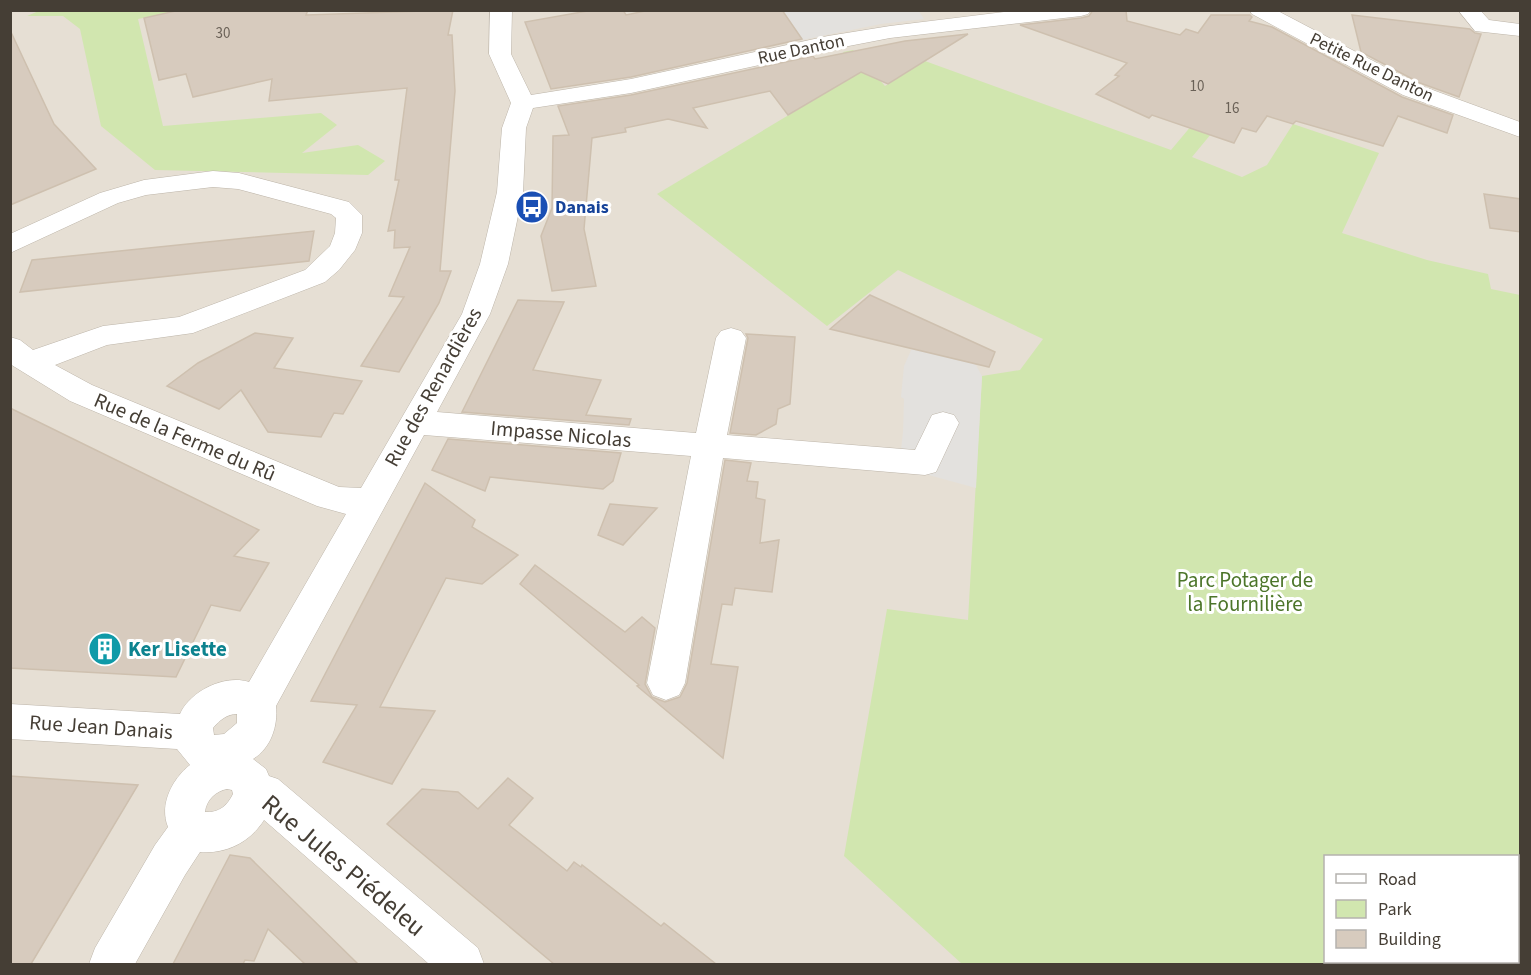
<svg xmlns="http://www.w3.org/2000/svg" width="1531" height="975" font-family="'Source Sans 3',sans-serif">
<style>
.residential{fill:#e6dfd4;fill-rule:evenodd}
.green{fill:#d1e6af;fill-rule:evenodd}
.parking{fill:#e3e1de}
.building{fill:#d7cbbe;stroke:#cec0af;stroke-width:1.5}
.lines{fill:none;stroke-linecap:round;stroke-linejoin:round}
.minor-casing{stroke:#bdb5a9;stroke-width:1}
.minor{fill:#fff;fill-rule:evenodd}
.labels{text-anchor:middle;stroke-width:6;stroke-linejoin:round;paint-order:stroke}
.far-number-label{font-size:15px;fill:#6a6157}
.far-street-label{font-size:18px;fill:#453e35;stroke:#fff}
.far-transit-label{font-size:18px;font-weight:bold;fill:#164399;stroke:#fff;text-anchor:start}
.street-label{font-size:21px;fill:#453e35;stroke:#fff}
.park-label{font-size:21px;fill:#4c752a;stroke:#fff}
.culture-label{font-size:21px;font-weight:bold;fill:#0d838f;stroke:#fff;text-anchor:start}
.near-street-label{font-size:26px;fill:#453e35;stroke:#fff}
</style>
<rect width="100%" height="100%" fill="#f2eee6"/>
<path class="residential" d="M10 11H1520V964H11ZM1326 856H1518V962H1326Z"/>
<g class="green">
<path d="M41 10 180 11 138 19 163 126 321 113 337 125 302 153 358 145 385 161 368 175 155 170 101 126 80 29 63 16H27Z"/>
<path d="M853 50 885 86 925 61 1171 150 1213 100 1230 111 1192 157 1242 177 1267 165 1293 124 1379 153 1342 233 1427 260 1488 274 1491 289 1520 295V964H962L844 856 887 609 968 620 982 376 1020 370 1043 339 898 270 827 326 657 194 859 73 843 52ZM1326 856H1518V962H1326Z"/>
</g>
<g class="parking">
<path d="M783 11H919L924 19 881 24 802 40Z"/>
<path d="M912 348 968 361 976 365 982 376 976 488 899 467 903 432 904 399 901 397 904 366Z"/>
</g>
<g class="building">
<path d="M180 10H308L306 15 453 10 448 35H452L455 91 440 271H451L439 303 399 372 361 366 404 297 389 296 410 247 394 248 395 230 388 231 399 180H395L407 88 269 101 272 79 193 97 186 74 159 80 144 18Z"/>
<path d="M593 10H623L626 15 650 10H782L802 39 631 77 551 89 525 22Z"/>
<path d="M1093 10H1126L1127 21 1180 35 1186 29 1198 33 1211 15H1250L1252 17 1249 21 1272 27 1402 97 1453 115 1447 133 1398 116 1383 146 1296 121 1293 124 1267 116 1256 132 1242 128 1234 143 1152 115 1149 118 1096 94 1119 76 1115 75 1127 63 1020 25 1081 18 1089 16Z"/>
<path d="M1352 15 1470 29 1475 33 1481 34 1459 97 1420 83 1361 52Z"/>
<path d="M10 30 54 124 96 169 10 205Z"/>
<path d="M968 34 888 84 861 72 788 115 770 91 693 108 707 128 668 119 625 128 626 132 592 138 584 229 596 286 552 291 541 236 552 208 553 136 569 135 558 106 631 95 813 56 815 59 905 41Z"/>
<path d="M1484 194 1521 199V232L1490 228Z"/>
<path d="M314 231 309 261 20 292 32 260Z"/>
<path d="M870 295 995 352 989 367 830 329Z"/>
<path d="M518 300 564 302 533 370 601 380 586 415 631 419 629 425 462 412Z"/>
<path d="M255 333 293 338 274 368 362 381 343 414 334 413 321 437 268 432 241 390 219 409 167 386 198 363Z"/>
<path d="M746 334 795 337 790 404 778 409 776 424 756 435 730 433 748 338Z"/>
<path d="M10 408 259 530 234 556 269 563 240 611 211 605 176 677 10 668Z"/>
<path d="M448 439 621 453 613 481 603 489 490 477 485 491 432 470Z"/>
<path d="M725 460 751 463 747 481 758 482 756 498 765 500 760 543 779 540 772 592 735 588 732 605 722 604 711 664 738 667 723 758 637 686 639 685 520 584 535 565 625 632 642 617 655 628 645 684 652 697 665 702 680 697 687 683Z"/>
<path d="M425 483 475 520 472 527 518 555 482 584 446 578 380 707 435 711 392 784 323 762 357 705 311 701Z"/>
<path d="M610 504 657 508 623 545 598 535Z"/>
<path d="M10 776 138 785 31 964H10Z"/>
<path d="M508 778 533 798 509 825 567 871 574 862 581 867 582 865 661 926 664 923 716 964H554L387 824 422 789 458 792 478 809Z"/>
<path d="M230 855 250 858 358 964H305L268 929 254 961 245 960 243 964H173Z"/>
</g>
<g class="lines">
<defs>
<g id="minor">
<path d="M490 10H512L511 54 531 95 631 79 828 36 890 26 1021 10H1091L1088 14 1081 16 890 38 828 50 631 93 533 108 526 128 523 192 508 264 490 314 437 412 696 433 716 338 721 331 731 328 741 331 746 338 727 435 915 450 932 415 943 412 954 415 959 423 936 472 925 475 723 458 685 683 679 695 666 700 653 695 647 683 691 456 424 435 276 706C278 726 271 748 253 759L266 769 269 776 278 779 478 948 484 964H429L264 820C250 842 227 854 200 852L185 875 135 964H89L95 948 155 845 168 827C159 805 172 779 190 765L177 749 10 739V704L180 714C190 691 225 674 249 682L346 514 317 506 70 401 10 364V337L20 340 33 350 103 326 179 317 305 270 330 246 335 233 336 218 331 214 238 189 213 187 146 195 118 203 10 253V234L100 193 144 180 213 171 239 173 349 202 362 215V233L355 250 339 270 325 282 193 333 107 345 55 365 92 385 339 487 361 488 462 314 480 264 497 192 502 128 511 103 489 54ZM237 714V723L224 734 214 735 213 728C220 720 227 714 237 714ZM227 789 232 790 233 794C227 806 219 813 205 812 206 800 216 791 227 789Z"/>
<path d="M1249 10H1276L1419 85 1520 122V137L1403 95 1252 14Z"/>
<path d="M1458 10H1480L1489 20 1520 24V36L1475 31Z"/>
</g>
</defs>
<use href="#minor" class="minor-casing"/>
<use href="#minor" class="minor"/>
</g>
<defs>
<symbol id="bus-disc" viewBox="-11 -11 22 22"><circle r="9.5" fill="#1a4fb4" stroke="#fff"/><path d="M-5-6H5V4H4V6H2V4H-2V6H-4V4H-5ZM-3.5-4V0h7V-4ZM-3.5 1.2v1.5H-2V1.2ZM2 1.2v1.5H3.5V1.2Z" fill="#fff"/></symbol>
<symbol id="building-disc" viewBox="-11 -11 22 22"><circle r="9.5" fill="#0f9aa8" stroke="#fff"/><path d="M-4-6H4V6H1V3H-1V6H-4ZM-2.5-4.3h1.7v1.8h-1.7ZM.8-4.3h1.7v1.8H.8ZM-2.5-1h1.7V.8h-1.7ZM.8-1h1.7V.8H.8Z" fill="#fff"/></symbol>
</defs>
<g fill-rule="evenodd">
<use href="#bus-disc" x="513" y="188" width="38" height="38"/>
<use href="#building-disc" x="86" y="630" width="38" height="38"/>
</g>
<g class="labels">
<g class="far-number-label">
<text x="223" y="38">30</text>
<text x="1197" y="91">10</text>
<text x="1232" y="113">16</text>
</g>
<g class="far-street-label">
<text transform="translate(801 49) rotate(-12)" y="6">Rue Danton</text>
<text transform="translate(1372 67) rotate(26)" y="6">Petite Rue Danton</text>
</g>
<g class="far-transit-label">
<text x="555" y="213">Danais</text>
</g>
<g class="street-label">
<text transform="translate(433 387) rotate(-61)" y="7">Rue des Renardières</text>
<text transform="translate(561 434) rotate(5)" y="7">Impasse Nicolas</text>
<text transform="translate(185 437) rotate(23)" y="7">Rue de la Ferme du Rû</text>
<text transform="translate(101 727) rotate(4)" y="7">Rue Jean Danais</text>
</g>
<g class="park-label">
<text x="1245" y="587">Parc Potager de<tspan x="1245" dy="24">la Fournilière</tspan></text>
</g>
<g class="culture-label">
<text x="128" y="656">Ker Lisette</text>
</g>
<g class="near-street-label">
<text transform="translate(344 865) rotate(40)" y="9">Rue Jules Piédeleu</text>
</g>
</g>
<rect width="1531" height="975" fill="none" stroke="#453e35" stroke-width="24"/>
<rect x="1324" y="855" width="195" height="108" fill="#ffffff" stroke="#b5b2ae" stroke-width="1.5"/>
<rect x="1336" y="874" width="30" height="9" fill="#ffffff" stroke="#b5b2ae" stroke-width="1.5"/>
<text x="1378" y="885" font-size="18" fill="#453e35">Road</text>
<rect x="1336" y="900" width="30" height="18" fill="#d1e6af" stroke="#b5b2ae" stroke-width="1.5"/>
<text x="1378" y="915" font-size="18" fill="#453e35">Park</text>
<rect x="1336" y="930" width="30" height="18" fill="#d7cbbe" stroke="#b5b2ae" stroke-width="1.5"/>
<text x="1378" y="945" font-size="18" fill="#453e35">Building</text>
</svg>
